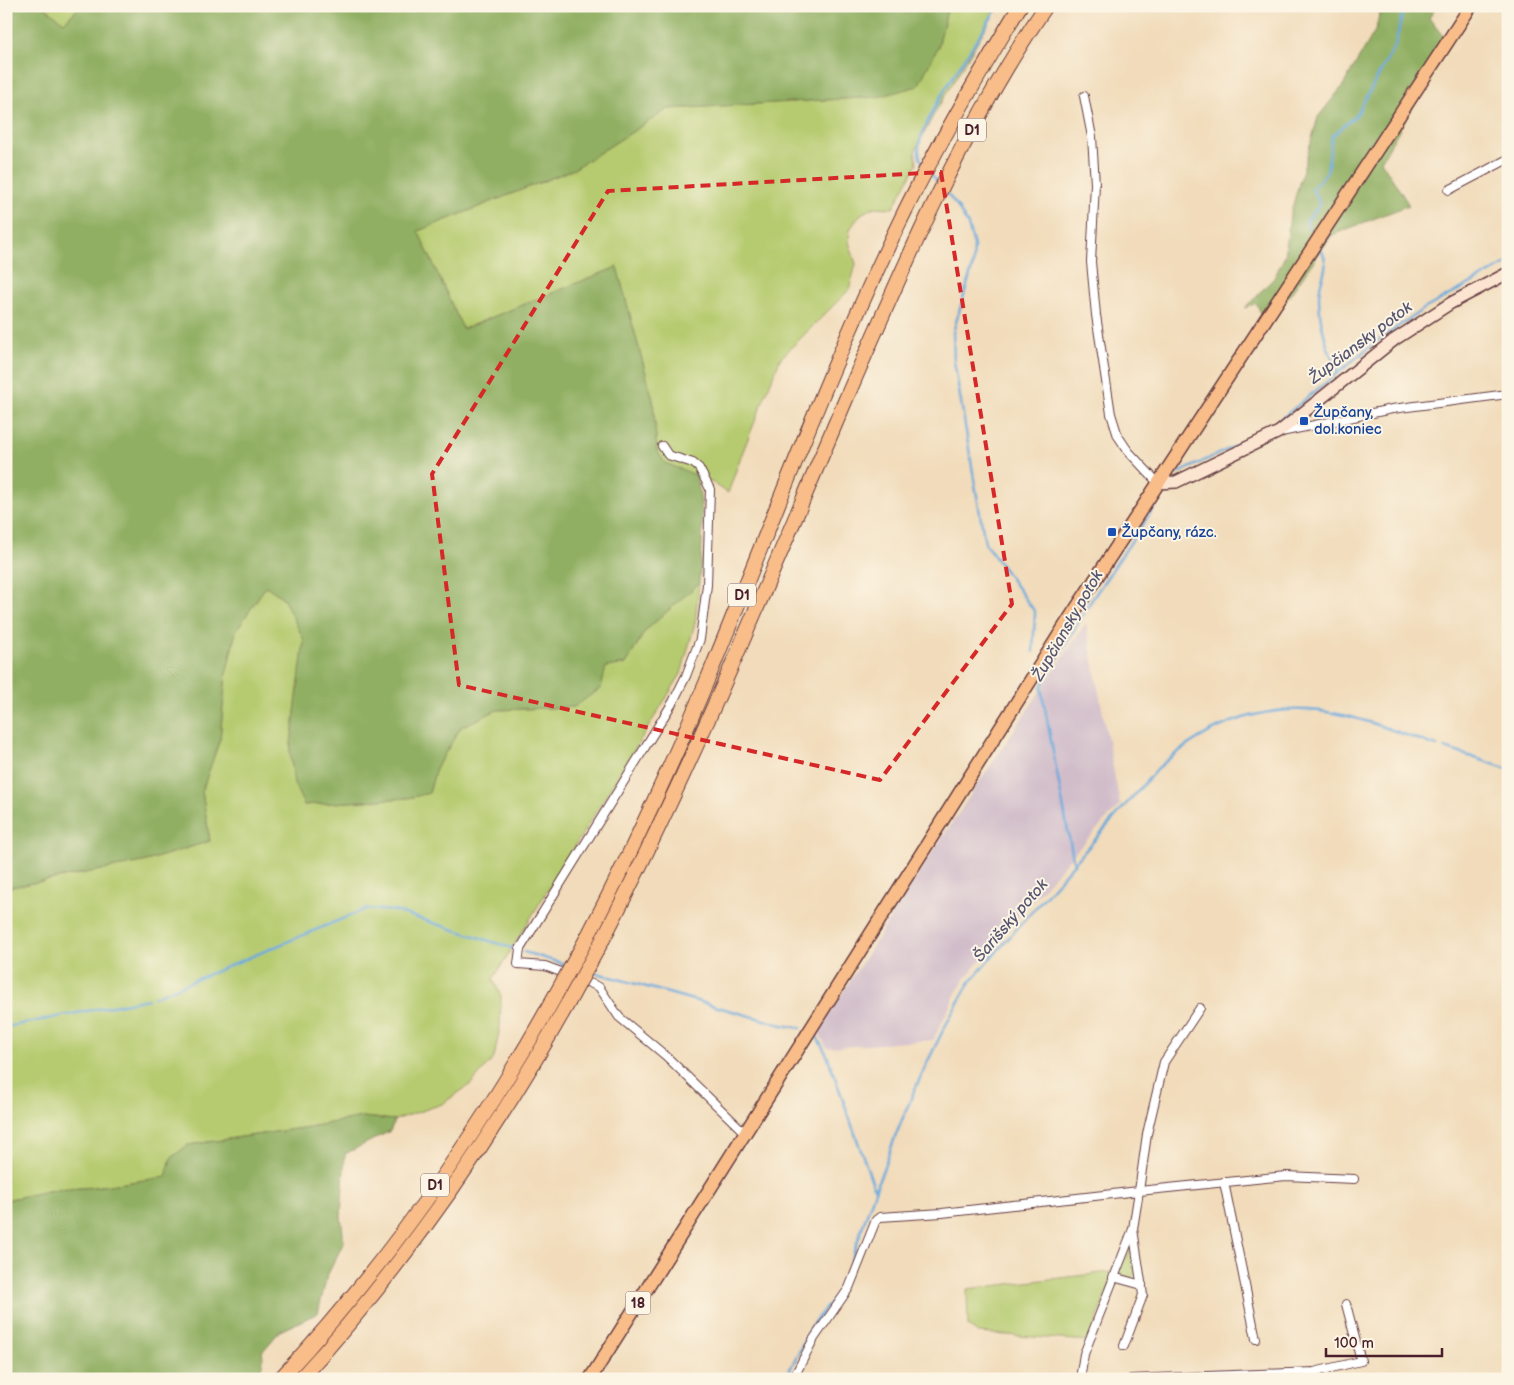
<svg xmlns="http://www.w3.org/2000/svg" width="1514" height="1385" font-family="'Balsamiq Sans',sans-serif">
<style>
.industrial{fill:#d1bdca}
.green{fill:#b6cb6f;stroke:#80754d}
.forest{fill:#90af62;stroke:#6d6746}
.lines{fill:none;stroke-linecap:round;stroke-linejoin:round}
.stream{stroke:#68a8db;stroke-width:2.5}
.street-casing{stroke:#633b40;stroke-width:10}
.secondary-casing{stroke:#633b40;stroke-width:14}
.primary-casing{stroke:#633b40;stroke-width:15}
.highway-casing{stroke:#633b40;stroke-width:16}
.street{stroke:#fff;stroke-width:8}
.secondary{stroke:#fce5d0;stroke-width:11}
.primary{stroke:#f8bd89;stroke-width:12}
.highway{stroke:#f8bd89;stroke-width:14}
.highway-bridge-casing{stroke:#633b40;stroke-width:16;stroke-linecap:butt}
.highway-bridge{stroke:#f8bd89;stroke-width:14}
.marked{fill:none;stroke:#d62828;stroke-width:4;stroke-dasharray:10 6;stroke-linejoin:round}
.transit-dot{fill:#1a4fb4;stroke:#fcf5e5;stroke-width:2}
.labels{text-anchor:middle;stroke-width:4;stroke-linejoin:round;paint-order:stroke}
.shield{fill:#fcf5e5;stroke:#7f5f63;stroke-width:1}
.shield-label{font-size:14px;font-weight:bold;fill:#4a1f2b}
.transit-label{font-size:15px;fill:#164399;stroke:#fcf5e5;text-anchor:start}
.water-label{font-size:16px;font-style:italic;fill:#565671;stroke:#fcf5e5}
</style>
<rect width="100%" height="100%" fill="#fcf5e5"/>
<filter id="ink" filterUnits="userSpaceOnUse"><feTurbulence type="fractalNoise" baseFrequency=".02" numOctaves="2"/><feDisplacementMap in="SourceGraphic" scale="10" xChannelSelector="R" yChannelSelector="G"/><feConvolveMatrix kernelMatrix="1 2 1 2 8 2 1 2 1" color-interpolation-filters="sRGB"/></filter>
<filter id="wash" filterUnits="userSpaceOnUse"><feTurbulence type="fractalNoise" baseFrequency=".0096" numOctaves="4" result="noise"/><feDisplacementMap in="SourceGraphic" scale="20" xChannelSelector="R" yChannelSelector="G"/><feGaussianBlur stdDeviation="1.12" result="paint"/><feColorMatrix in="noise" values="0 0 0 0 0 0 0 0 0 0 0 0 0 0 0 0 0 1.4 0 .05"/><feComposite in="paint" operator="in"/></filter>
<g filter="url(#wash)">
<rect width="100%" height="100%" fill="#f1dbba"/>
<path class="industrial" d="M1086 623 1120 805 1067 861 972 970 957 991 933 1040 827 1048 818 1031 934 850Z"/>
<g class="green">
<path d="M43 6H81L64 22Z"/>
<path d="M948 6H999L935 112 915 151 917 163 893 208 874 207 861 214 850 229 849 242 856 264 849 290 780 359 741 456 728 493 713 483 665 463 657 451 653 400 617 267 463 329 418 231 574 169 668 109 878 97 938 47Z"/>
<path d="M699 583 695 623 681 674 493 979 501 996 500 1027 494 1058 471 1084 442 1104 395 1120 362 1117 309 1127 188 1145 171 1158 167 1177 95 1187 53 1190 6 1200V888L143 862 210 841 202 791 220 739 226 674 236 631 266 585 283 598 305 640 290 752 304 805 408 798 429 793 436 768 461 727 497 710 574 707 606 667 626 664 645 631Z"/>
<path d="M1132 1247 1138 1271 1131 1278 1119 1273 1122 1258 1126 1259Z"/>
<path d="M1110 1272 1112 1278 1089 1341 978 1333 968 1326 967 1289Z"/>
</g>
<g class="forest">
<path d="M6 6H43L64 22 81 6H948L938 47 918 86 878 97 668 109 574 169 418 231 463 329 617 267 653 400 657 451 665 463 696 475C705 512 703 545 699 583L645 631 626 664 606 667 601 688 574 707 497 710 461 727 436 768 429 793 408 798 304 805 294 784 290 752 304 640 283 598 266 586 236 631 226 674 220 739 202 791 210 841 143 862 6 888Z"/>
<path d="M1381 6H1437L1429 18 1449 44 1381 161 1409 205 1332 235 1273 319 1262 315 1256 303 1245 308 1274 278 1285 256 1290 215 1318 117 1342 87 1376 29Z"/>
<path d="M362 1117 395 1120 390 1131 345 1154 341 1216 344 1242 327 1276 318 1313 280 1331 262 1352C265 1364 261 1369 254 1379H6V1200L53 1190 95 1187 166 1177 171 1158 188 1145 309 1127Z"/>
</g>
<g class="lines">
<g class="stream">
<path d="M924 165C917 156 918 145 922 135 937 95 975 45 998 6"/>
<path d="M930 173 939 184"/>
<path d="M946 192 957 206 968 225 974 246 973 265 953 332 954 361 985 543 1035 612 1033 652"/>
<path d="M1308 229 1306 222 1320 204 1312 189 1327 172 1332 136 1357 114 1395 46 1404 6"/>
<path d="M1320 246C1332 272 1320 272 1319 296 1319 323 1326 347 1338 372"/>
<path d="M1177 474 1261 433 1281 419 1377 341 1422 310 1508 263"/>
<path d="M1445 748 1508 769"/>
<path d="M1074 864 1041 687 1091 601 1160 499"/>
<path d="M524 952 568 965"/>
<path d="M590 971 782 1025 801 1028"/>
<path d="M154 997 366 909 395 911 515 949"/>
<path d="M6 1027 148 999"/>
<path d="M817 1037 827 1055 875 1190"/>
<path d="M785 1379 814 1322 837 1294 845 1279C879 1176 914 1075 970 982L1157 769C1211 721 1271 699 1343 715 1375 722 1406 736 1437 746"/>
</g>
</g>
</g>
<g filter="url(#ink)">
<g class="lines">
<defs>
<g id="street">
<path d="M1084 96 1092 137 1095 184 1091 262 1096 315 1111 414 1118 436 1128 451 1158 483"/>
<path d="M1449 190 1508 159"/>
<path d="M1281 432 1392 409 1508 394"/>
<path d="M569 975 545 966 518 964 520 949 673 702 686 676 700 639 707 585 710 489 699 468 693 463 668 455 662 446"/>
<path d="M580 979 599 987 619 1017 666 1056 745 1133"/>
<path d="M1200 1008 1164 1062 1147 1134 1139 1191 1286 1176 1354 1179"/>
<path d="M1224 1182 1256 1339"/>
<path d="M1113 1277 1142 1285"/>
<path d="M1124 1346 1143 1295 1133 1229"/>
<path d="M793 1379 813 1340 849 1288 876 1220 880 1217 942 1213 1139 1191 1133 1229 1084 1354 1080 1379"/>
<path d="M1131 1379 1314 1372 1361 1361 1346 1304"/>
</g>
<path id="secondary" d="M1158 483 1176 482 1279 432 1394 340 1451 303 1508 273"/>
<path id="primary" d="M590 1379 1068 621 1471 6"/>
<g id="highway">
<path d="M588 936C631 853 670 769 706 683 771 526 829 366 904 213 939 142 979 74 1020 6"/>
<path d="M603 939C694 764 768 580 846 399 904 265 963 128 1046 6"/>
<path d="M280 1379C387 1264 479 1133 555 996"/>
<path d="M300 1379C404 1266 493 1137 568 1003"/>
</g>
</defs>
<use href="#street" class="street-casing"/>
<use href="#secondary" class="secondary-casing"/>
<use href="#primary" class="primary-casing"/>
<use href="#highway" class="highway-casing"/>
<use href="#street" class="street"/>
<use href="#secondary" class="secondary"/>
<use href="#primary" class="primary"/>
<use href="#highway" class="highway"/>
<defs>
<g id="highway-bridge">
<path d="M555 996 588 936"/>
<path d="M568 1003 603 939"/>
</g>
</defs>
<use href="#highway-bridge" class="highway-bridge-casing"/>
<use href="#highway-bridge" class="highway-bridge"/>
</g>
</g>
<path class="marked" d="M941 172 1012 604 880 780 459 685 432 474 608 191Z"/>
<g class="transit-dot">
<rect x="1299" y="416" width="10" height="10" rx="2.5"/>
<rect x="1107" y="527" width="10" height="10" rx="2.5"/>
</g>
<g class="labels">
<g class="shield">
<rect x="958" y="118.5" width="28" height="23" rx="4"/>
<rect x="728" y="583.5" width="28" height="23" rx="4"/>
<rect x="421" y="1173.5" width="28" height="23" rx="4"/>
<rect x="625.5" y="1291.5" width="25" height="23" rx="4"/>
</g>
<g class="shield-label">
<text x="972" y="135">D1</text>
<text x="742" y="600">D1</text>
<text x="435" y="1190">D1</text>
<text x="638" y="1308">18</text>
</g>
<g class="transit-label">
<text x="1314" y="417">Župčany,<tspan x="1314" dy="17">dol.koniec</tspan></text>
<text x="1122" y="537">Župčany, rázc.</text>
</g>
<g class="water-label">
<text transform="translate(1360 342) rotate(-37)" y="6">Župčiansky potok</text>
<text transform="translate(1067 625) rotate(-60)" y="6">Župčiansky potok</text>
<text transform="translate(1010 920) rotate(-49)" y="6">Šarišský potok</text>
</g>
</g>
<rect width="1514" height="1385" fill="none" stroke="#fcf5e5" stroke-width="25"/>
<path d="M1326 1348v8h116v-8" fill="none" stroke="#4a1f2b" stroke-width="2.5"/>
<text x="1334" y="1348" font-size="15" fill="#4a1f2b" stroke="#fcf5e5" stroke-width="4" paint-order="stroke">100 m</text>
</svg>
